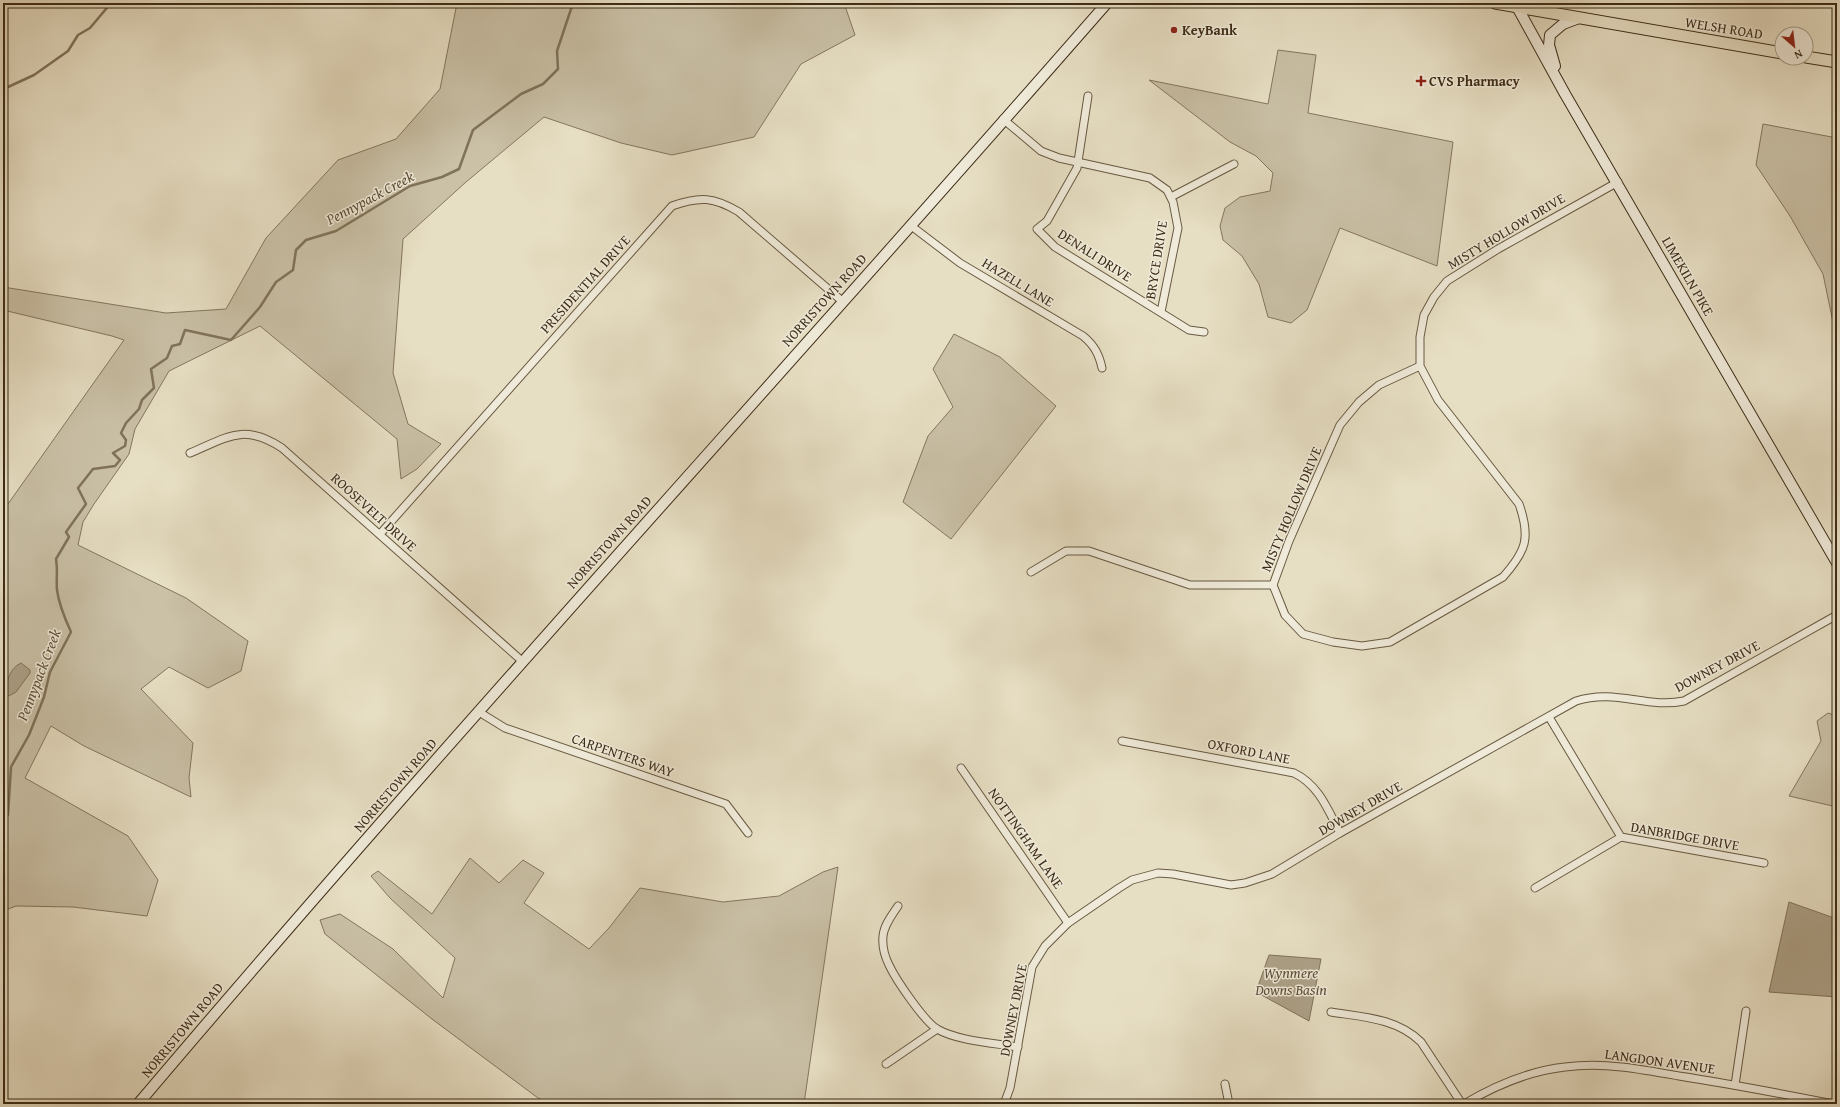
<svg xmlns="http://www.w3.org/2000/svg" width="1840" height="1107" font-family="'Gentium Book Plus',serif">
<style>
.green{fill:#cac1a7;stroke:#84765f}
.water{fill:#ada289;stroke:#80735b}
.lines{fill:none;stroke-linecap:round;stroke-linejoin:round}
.stream{stroke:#80735b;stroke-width:2.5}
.street-casing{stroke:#685942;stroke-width:9}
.secondary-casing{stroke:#3d2c17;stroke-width:12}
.primary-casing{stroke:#3d2c17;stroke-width:13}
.street{stroke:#efead9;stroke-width:7}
.secondary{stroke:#efead9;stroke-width:10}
.primary{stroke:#e7dfc4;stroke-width:11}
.poi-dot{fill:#8f2418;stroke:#efead9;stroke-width:1.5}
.labels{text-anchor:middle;stroke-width:3;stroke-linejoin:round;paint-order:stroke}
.street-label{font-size:14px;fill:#3d2c17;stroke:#efead9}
.poi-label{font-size:14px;font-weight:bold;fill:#3d2c17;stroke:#efead9;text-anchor:start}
.water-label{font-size:15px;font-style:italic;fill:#5f4f39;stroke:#efead9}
</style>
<rect width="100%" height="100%" fill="#e7dfc4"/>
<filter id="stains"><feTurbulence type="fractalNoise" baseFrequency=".005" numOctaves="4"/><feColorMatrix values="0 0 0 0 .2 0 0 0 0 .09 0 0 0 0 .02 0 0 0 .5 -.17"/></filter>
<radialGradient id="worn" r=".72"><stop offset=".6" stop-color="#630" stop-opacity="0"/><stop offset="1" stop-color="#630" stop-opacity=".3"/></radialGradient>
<g class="green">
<path d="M457 3H844L855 35 801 64 754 137 672 155 621 143 544 117 466 182 403 239 393 373 408 424 441 444 417 469 401 479 397 439 260 326 169 371 135 429 129 454 94 504 83 522 78 545 186 598 248 641 241 671 208 688 169 667 141 689 193 743 189 778 191 797 84 746 51 726 25 778 128 836 158 880 147 916 73 907 16 906 3 911V511L124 340 112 336 3 310V287L166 313 226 309 266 238 338 160 396 139 440 89Z"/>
<path d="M1278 50 1316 55 1308 113 1453 142 1437 266 1340 228 1307 310 1291 323 1268 317 1259 284 1242 256 1223 240 1220 226 1225 208 1240 197 1270 191 1273 173 1256 156 1230 142 1149 80 1268 104Z"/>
<path d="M1763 124 1837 138V335L1834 327 1823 274 1790 216 1756 165Z"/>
<path d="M954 334 1000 357 1056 406 951 539 903 502 928 436 953 407 933 369Z"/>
<path d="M1828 713 1837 716V807L1789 796 1821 741 1817 721Z"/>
<path d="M470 858 499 883 523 860 544 873 524 903 589 949 609 928 640 888 723 902 779 896 823 872 838 867 804 1104H686L673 1102 672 1104H550L538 1098 432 1019 325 934 320 920 340 914 393 949 443 998 455 958 390 898 371 876 378 871 432 914Z"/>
</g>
<g class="water">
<path d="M21 663 30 670V673L16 692 9 696 5 693C7 681 9 669 21 663Z"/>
<path d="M1789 902 1837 919V997L1769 992Z"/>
<path d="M1269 955 1321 959 1309 1021 1256 992Z"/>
</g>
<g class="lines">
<g class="stream">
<path d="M3 88 8 87 34 75 68 51 78 35 90 28 111 3"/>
<path d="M3 818 8 815 11 767 29 735 44 697 50 672 71 632C65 619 59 605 57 590 56 580 58 570 56 559L69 537 66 532 86 504 78 488 93 469 115 466 120 460 113 453 125 446 126 440 121 433 126 423 139 409 142 400 154 388 151 369 167 358 172 346 180 344 185 330 231 340 260 307 276 282 293 270 296 250 306 240 336 231 410 186 442 177 459 169 473 130 521 94 543 84 558 69 557 51 573 3"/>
</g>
<defs>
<g id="street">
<path d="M1088 96 1077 168 1047 221 1037 229 1055 247 1189 330 1204 332"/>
<path d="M1003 119 1041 151 1059 158 1150 178 1167 190 1173 202 1178 228 1161 312"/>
<path d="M1171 197 1234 164"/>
<path d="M910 225 960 263 1083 336C1094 345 1099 354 1102 368"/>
<path d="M1420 366 1379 385 1359 402 1340 425 1289 541 1273 585 1285 615 1303 634 1333 642 1362 646 1390 642 1503 577C1526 551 1531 538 1519 504L1438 400 1420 366V337L1424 315 1434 297 1447 281 1498 249 1618 182"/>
<path d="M190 453C228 437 244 423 282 448L522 661"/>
<path d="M380 534 672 206C700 196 714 197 739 212L842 301"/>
<path d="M1031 572 1066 551H1089L1190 585H1273"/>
<path d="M479 712 505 728 726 804 748 833"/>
<path d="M1549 717 1621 837 1764 863"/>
<path d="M1122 741 1294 773C1319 785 1328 810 1340 833"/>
<path d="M961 768 1068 923"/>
<path d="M1535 888 1621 837"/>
<path d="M898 906C892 915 884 925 883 936 882 946 885 957 889 965 896 980 924 1021 937 1029 958 1041 994 1043 1018 1047"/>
<path d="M1331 1012C1362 1017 1397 1018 1421 1042L1462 1104"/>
<path d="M886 1064 937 1029"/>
<path d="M1225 1084 1228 1099 1227 1104"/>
<path d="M1735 1085 1746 1011"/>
<path d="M1004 1104 1010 1088 1032 967 1045 946 1068 923 1119 888 1132 880 1158 873 1173 874 1231 885 1245 883 1272 874 1340 833 1576 701C1616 688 1646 709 1684 701L1837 615"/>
<path d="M1464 1104C1496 1085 1528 1071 1565 1067 1604 1062 1641 1069 1679 1076 1731 1084 1783 1094 1834 1104"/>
</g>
<g id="secondary">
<path d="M1515 3 1565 94 1837 563"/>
<path d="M1555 66 1549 45 1550 35 1563 24 1579 18"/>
<path d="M138 1104C454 731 785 372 1107 3"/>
</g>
<g id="primary">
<path d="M1495 3 1782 53"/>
<path d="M1806 57 1837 62"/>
</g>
</defs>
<use href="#street" class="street-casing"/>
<use href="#secondary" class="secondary-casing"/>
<use href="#primary" class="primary-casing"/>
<use href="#street" class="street"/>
<use href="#secondary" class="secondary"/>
<use href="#primary" class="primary"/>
</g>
<g class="poi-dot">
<circle cx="1174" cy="30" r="4"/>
<path d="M1419 75h4v4h4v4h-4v4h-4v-4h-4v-4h4z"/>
</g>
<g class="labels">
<g class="street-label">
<text transform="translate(1724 28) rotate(9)" y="5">WELSH ROAD</text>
<text transform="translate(1506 231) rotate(-31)" y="5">MISTY HOLLOW DRIVE</text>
<text transform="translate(1095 255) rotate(33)" y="5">DENALI DRIVE</text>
<text transform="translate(1156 260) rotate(-81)" y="5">BRYCE DRIVE</text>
<text transform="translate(1688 276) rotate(60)" y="5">LIMEKILN PIKE</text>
<text transform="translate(1018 282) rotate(31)" y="5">HAZELL LANE</text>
<text transform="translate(585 284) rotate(-48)" y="5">PRESIDENTIAL DRIVE</text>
<text transform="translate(824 300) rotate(-48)" y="5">NORRISTOWN ROAD</text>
<text transform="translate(1291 509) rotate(-67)" y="5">MISTY HOLLOW DRIVE</text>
<text transform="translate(374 512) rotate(42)" y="5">ROOSEVELT DRIVE</text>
<text transform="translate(609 542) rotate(-48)" y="5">NORRISTOWN ROAD</text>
<text transform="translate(1717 666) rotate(-28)" y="5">DOWNEY DRIVE</text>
<text transform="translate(1249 751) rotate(11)" y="5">OXFORD LANE</text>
<text transform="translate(623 755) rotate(19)" y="5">CARPENTERS WAY</text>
<text transform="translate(395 785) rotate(-49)" y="5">NORRISTOWN ROAD</text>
<text transform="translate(1360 808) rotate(-30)" y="5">DOWNEY DRIVE</text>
<text transform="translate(1685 836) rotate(10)" y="5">DANBRIDGE DRIVE</text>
<text transform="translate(1026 838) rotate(55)" y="5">NOTTINGHAM LANE</text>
<text transform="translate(1013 1010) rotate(-79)" y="5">DOWNEY DRIVE</text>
<text transform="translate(182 1030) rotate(-50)" y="5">NORRISTOWN ROAD</text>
<text transform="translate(1660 1061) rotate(8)" y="5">LANGDON AVENUE</text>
</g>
<g class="poi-label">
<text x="1182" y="35">KeyBank</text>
<text x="1429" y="86">CVS Pharmacy</text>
</g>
<g class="water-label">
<text transform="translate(370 198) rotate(-28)" y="5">Pennypack Creek</text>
<text transform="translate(39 675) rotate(-69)" y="5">Pennypack Creek</text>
<text x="1291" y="978">Wynmere<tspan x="1291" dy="17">Downs Basin</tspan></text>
</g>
</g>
<rect width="1840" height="1107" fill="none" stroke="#e7dfc4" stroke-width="16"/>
<rect x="4" y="4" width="1832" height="1099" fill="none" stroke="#3d2c17" stroke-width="2"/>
<rect x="8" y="8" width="1824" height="1091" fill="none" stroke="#3d2c17"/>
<g transform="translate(1794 46) rotate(152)"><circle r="19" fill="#efead9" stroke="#a89e8b"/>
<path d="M0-3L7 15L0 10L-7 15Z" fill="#8f2418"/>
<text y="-6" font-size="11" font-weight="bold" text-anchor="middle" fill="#3d2c17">N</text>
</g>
<rect width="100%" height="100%" filter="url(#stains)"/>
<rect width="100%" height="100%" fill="url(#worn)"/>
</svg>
